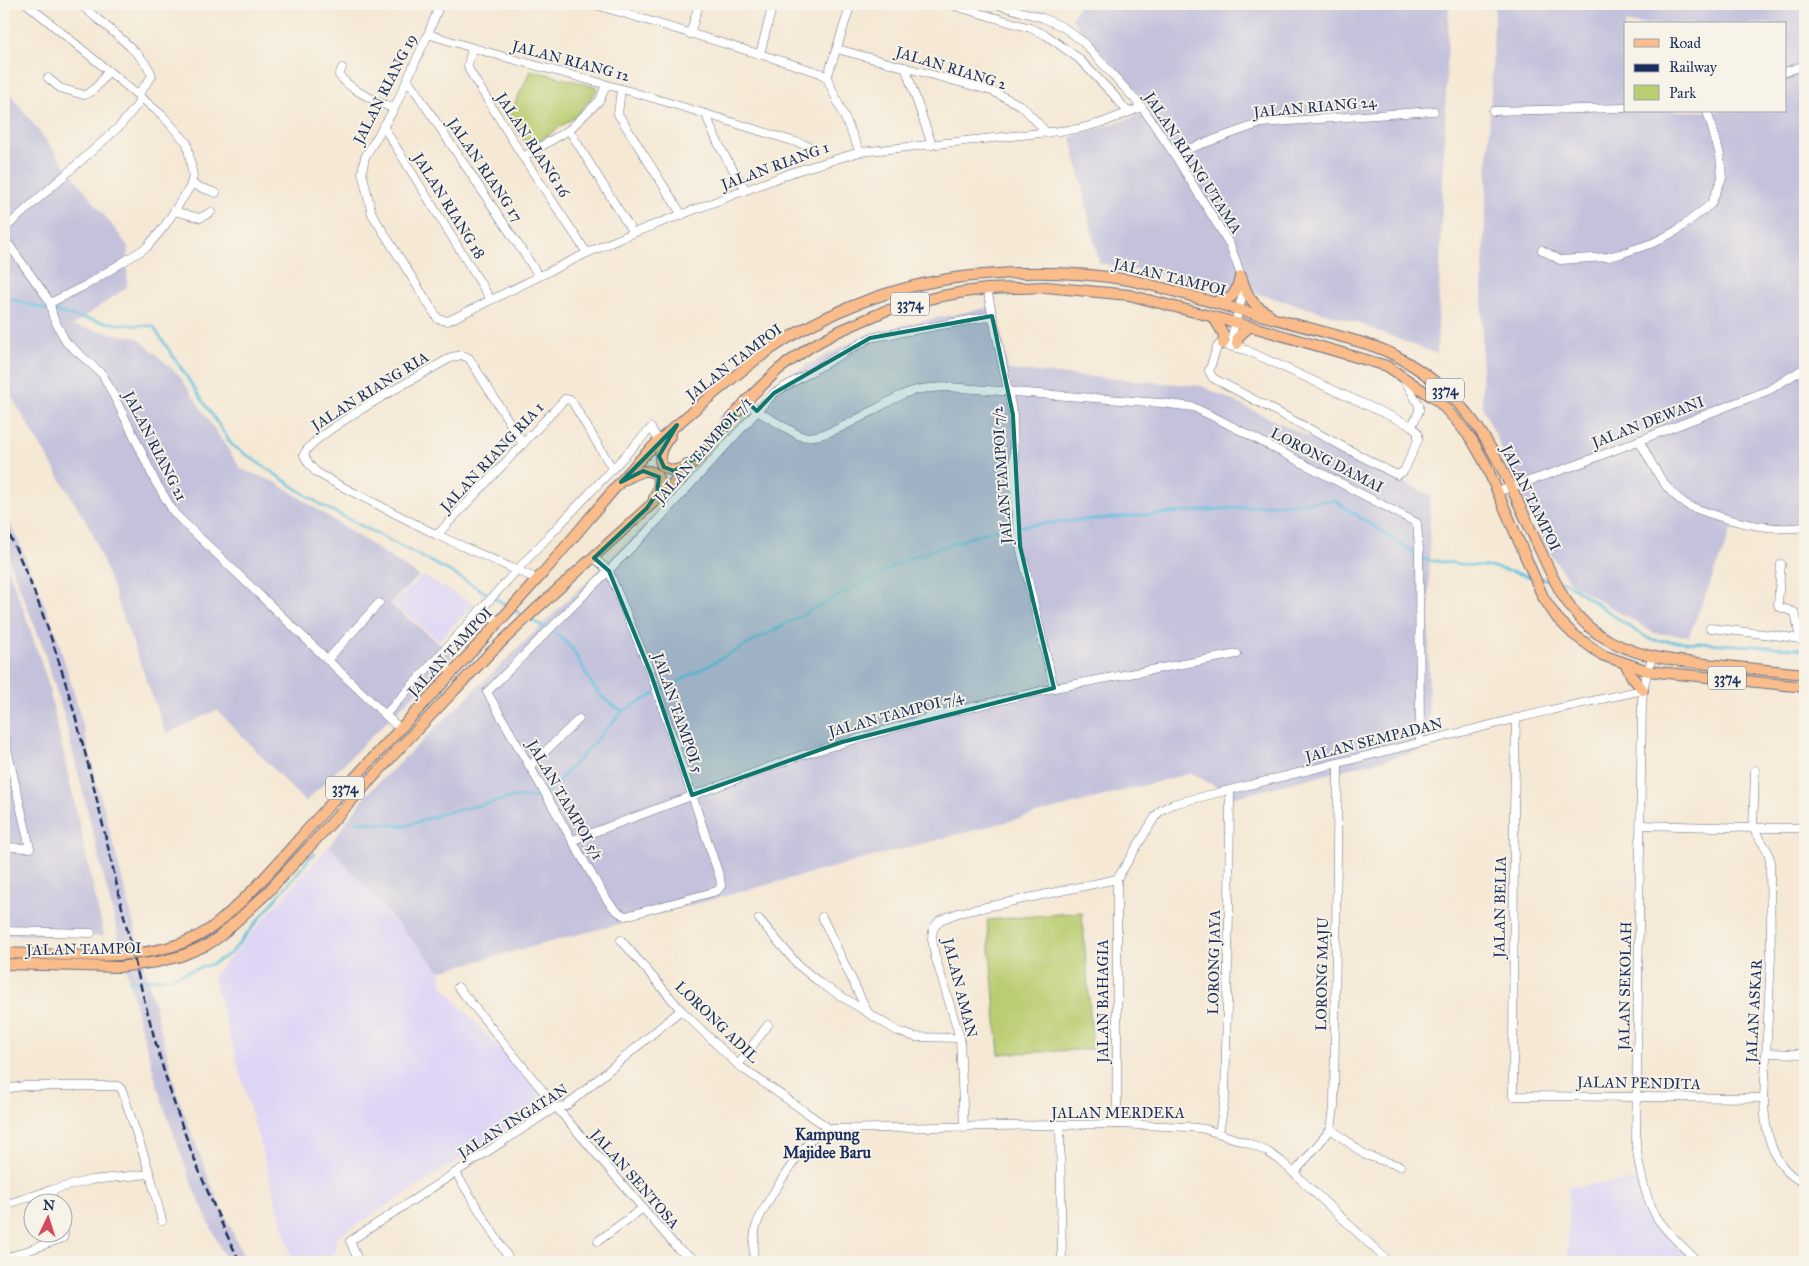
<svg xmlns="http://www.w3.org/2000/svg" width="1809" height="1266" font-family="'IM FELL Great Primer',serif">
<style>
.built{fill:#ded5f5}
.industrial{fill:#c3c1db;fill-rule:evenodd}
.green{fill:#bacd71;stroke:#6a7e68}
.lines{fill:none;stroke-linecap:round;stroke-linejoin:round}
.stream{stroke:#62c2e0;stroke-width:2.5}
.minor-casing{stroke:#677087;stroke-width:9}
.major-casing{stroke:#677087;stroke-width:12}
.minor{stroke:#fff;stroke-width:8}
.major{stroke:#f9bc8a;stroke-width:10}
.rail{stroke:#1b2f5e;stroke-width:2.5;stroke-dasharray:8 4;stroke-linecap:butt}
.marked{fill:#0f766e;fill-opacity:0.2;stroke:#0f766e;stroke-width:4;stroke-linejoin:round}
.labels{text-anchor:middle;stroke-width:4;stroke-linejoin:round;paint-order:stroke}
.shield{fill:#f7f3e8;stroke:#5d6a87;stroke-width:1}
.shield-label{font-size:14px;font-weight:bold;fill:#1b2f5e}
.street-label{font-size:15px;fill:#1b2f5e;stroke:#f7f3e8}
.neighbourhood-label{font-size:16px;font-weight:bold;fill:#1b2f5e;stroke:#f7f3e8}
</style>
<rect width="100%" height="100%" fill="#f7f3e8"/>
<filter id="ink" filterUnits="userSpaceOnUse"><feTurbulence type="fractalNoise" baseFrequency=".02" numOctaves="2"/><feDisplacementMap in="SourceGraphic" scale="10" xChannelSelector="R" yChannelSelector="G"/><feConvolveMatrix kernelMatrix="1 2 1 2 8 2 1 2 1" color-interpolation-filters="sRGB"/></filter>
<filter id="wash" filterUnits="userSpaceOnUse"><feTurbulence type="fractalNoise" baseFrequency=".0096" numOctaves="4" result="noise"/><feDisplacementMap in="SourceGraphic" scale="20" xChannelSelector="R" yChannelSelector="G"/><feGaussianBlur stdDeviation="1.12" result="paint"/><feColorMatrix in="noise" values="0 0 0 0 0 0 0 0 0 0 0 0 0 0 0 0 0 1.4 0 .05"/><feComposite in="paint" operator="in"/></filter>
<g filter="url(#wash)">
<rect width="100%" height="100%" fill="#f5e8d4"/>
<g class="built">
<path d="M423 576 475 604 439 640 393 604Z"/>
<path d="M329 846 440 971 443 987 542 1096 540 1108 336 1238 337 1251 322 1262H293L213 976Z"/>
<path d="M1636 1180 1650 1213 1689 1262H1535L1539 1258 1568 1259 1569 1187Z"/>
</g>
<g class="industrial">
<path d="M1080 4H1449L1437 354 1349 320 1252 292 1099 263 1071 137 1154 111 1071 19Z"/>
<path d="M1495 4H1805V531L1732 529 1689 636 1654 633 1571 584 1548 550 1482 406V288ZM1625 24H1785V111H1625Z"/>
<path d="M4 86 128 246 127 287 72 326 138 338 179 375 241 469 277 483 419 576 390 604 454 655 305 802 217 710 166 734 92 532 4 384Z"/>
<path d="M996 306 1008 370 1202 386 1430 495 1428 749 1234 797 1191 773 440 971 329 846 367 794 650 521 712 456 781 379 873 331Z"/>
<path d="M4 513 19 542 57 636 79 711 178 1097 210 1182 246 1262H227L224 1256 195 1192 162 1102 140 1024 64 716 41 642 4 547Z"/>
<path d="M4 558 24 611 47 680 104 936 4 935Z"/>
</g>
<g class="green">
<path d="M531 70 597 87V90L576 116 529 148 508 117Z"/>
<path d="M1082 912 1093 1049 999 1054 987 920Z"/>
</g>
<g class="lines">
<g class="stream">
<path d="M4 297C53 312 101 326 153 326L232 445 321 505 449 571 508 606"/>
<path d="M1421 558 1426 560 1497 568 1531 577"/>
<path d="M1539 578 1551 580"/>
<path d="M1559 581 1565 582 1636 631 1652 640 1805 649"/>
<path d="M513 609 525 617"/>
<path d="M530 619C544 628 562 635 572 649 591 677 589 694 623 711"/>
<path d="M357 821 406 826 444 813 517 797H538L554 786 623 711 909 558 996 529 1059 522 1334 500 1417 555"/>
<path d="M129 981 168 978 212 964 231 953 314 853"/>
</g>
</g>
</g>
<g filter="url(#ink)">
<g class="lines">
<defs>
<g id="minor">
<path d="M27 4 162 115 187 143 193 176 190 187 164 227 147 247 86 285 50 303"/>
<path d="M440 4 428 34 394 109 365 157 362 172 372 214 438 319 448 321 587 253 633 233 796 171 860 152 1078 129 1104 122 1142 107"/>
<path d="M593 4 792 64 820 73 827 78"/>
<path d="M851 4 827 78 860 152"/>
<path d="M948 4 1030 28 1046 35 1078 58 1112 93 1128 112"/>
<path d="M995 4 1043 18 1063 27 1082 41 1142 107 1174 154 1230 245 1237 264 1241 276 1242 297 1232 336 1233 340 1240 346"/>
<path d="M428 34C486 53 545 68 604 84 674 103 743 126 812 147"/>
<path d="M690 34 699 4"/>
<path d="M472 48 468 65 469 70 523 157 587 253"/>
<path d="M837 49 992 91 1022 106 1047 133"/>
<path d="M760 54 773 4"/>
<path d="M905 67 932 145"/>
<path d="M342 68 339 75C351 91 375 100 394 109"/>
<path d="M1785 72 1805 65"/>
<path d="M48 78 60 88 84 95C95 92 102 80 108 71"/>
<path d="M408 80 539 276"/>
<path d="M621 89 618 114 682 215"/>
<path d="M1493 111 1625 108"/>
<path d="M706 114C716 144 729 163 746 190"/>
<path d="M383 126 491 300"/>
<path d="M569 130 633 233"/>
<path d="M1174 154 1261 123 1434 111"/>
<path d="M523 157 569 130 600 100 606 85"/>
<path d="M191 184 216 193"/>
<path d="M174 211 200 218 211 212"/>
<path d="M4 229 119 127 138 104 140 92 152 76C147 55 97 20 80 4"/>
<path d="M4 238 46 296 50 303 53 317 66 342 103 375 133 434 155 481 175 514 400 729"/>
<path d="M1542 250 1560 260 1608 257 1620 254 1653 243 1676 231 1711 204 1722 178 1720 155 1707 111"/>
<path d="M987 289 1013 415 1015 509 1020 546 1054 688"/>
<path d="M1220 344 1246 350 1412 426 1418 433V440L1404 471 1397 475 1391 472 1213 378 1209 371 1217 347Z"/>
<path d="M1404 379 1419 405V411L1412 426"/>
<path d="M746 401 757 411 800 436C826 443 877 406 902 395 916 388 932 388 948 387L1161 403 1193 407 1220 420 1417 523 1419 549 1420 742"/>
<path d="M1639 440C1653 465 1664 492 1689 506 1726 520 1766 532 1805 527"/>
<path d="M523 444 469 358 462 355 452 357C428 371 309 434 304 455L309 464 316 472 337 484 437 535 537 579"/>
<path d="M1497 492 1576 465 1769 390 1805 368"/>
<path d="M437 535 565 399 571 400 612 468"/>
<path d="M594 558 609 571 651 674 720 878 721 886 717 891 626 916C611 911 604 894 596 882L487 692 646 533 774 393 870 338 992 316"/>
<path d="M1781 564 1778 604 1779 607 1794 612 1796 616 1800 640"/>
<path d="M480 610 499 622"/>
<path d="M1710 628 1781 636 1805 640"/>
<path d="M438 657 452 672"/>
<path d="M1652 658 1645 681 1642 700 1636 1144C1639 1168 1644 1195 1656 1216 1666 1233 1684 1247 1698 1262"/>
<path d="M327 660 379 603"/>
<path d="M385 715 516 571 651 428 659 441"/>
<path d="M1516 718 1514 814 1513 1096 1764 1098"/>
<path d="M4 736 30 848 4 847"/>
<path d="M530 766 579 719"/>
<path d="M1755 770 1753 828 1767 850 1770 859 1771 957 1764 1098C1764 1130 1772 1170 1805 1183"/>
<path d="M1642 825 1753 828H1805"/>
<path d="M573 840 799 756 938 715 1054 688 1237 654"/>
<path d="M1117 879 1155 817 1161 810 1173 804 1551 710 1643 690"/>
<path d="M822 917 868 1013"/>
<path d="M759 919 798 965 820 983 897 1031 915 1037 960 1038"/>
<path d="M4 931 91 933"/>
<path d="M621 940 681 1010 738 1065 830 1129"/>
<path d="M458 987 556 1107 678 1249 699 1262"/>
<path d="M1766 1053 1805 1054"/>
<path d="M738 1065 768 1025"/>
<path d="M4 1089 24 1086H118L122 1090 150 1174 162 1221"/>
<path d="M1117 1124V879"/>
<path d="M1060 1126 1062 1262"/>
<path d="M964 1128 960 1038 935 956 932 939 933 929 940 920 958 913 1117 879"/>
<path d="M1331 1129 1365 1155 1400 1166"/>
<path d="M1219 1133 1225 1097 1229 912 1230 791"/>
<path d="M1295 1172 1331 1129 1334 1108 1338 763"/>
<path d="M456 1173 511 1262"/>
<path d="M51 1190 55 1204"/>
<path d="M4 1205 51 1190 91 1180 150 1174"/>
<path d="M598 1241 643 1208"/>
<path d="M4 1259 63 1238 64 1233 62 1228"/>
<path d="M359 1262 350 1241 556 1107 566 1106 681 1010"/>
<path d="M753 1262C754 1251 753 1238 756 1227 761 1208 799 1152 813 1138 818 1134 824 1131 830 1129L1117 1124 1188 1127 1205 1129 1248 1143 1268 1152 1281 1161 1389 1262"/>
</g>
<g id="major">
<path d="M1241 276C1247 296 1251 304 1269 314"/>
<path d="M1217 301C1234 300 1236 293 1240 277"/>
<path d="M1214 318 1224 335 1223 344"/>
<path d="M1237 344 1238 337 1249 327"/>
<path d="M670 436C663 445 658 453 661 464 669 473 678 471 687 465"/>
<path d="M626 479C632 476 638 472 645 471 663 470 660 488 654 498"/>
<path d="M1625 663 1632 677 1643 690"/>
<path d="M4 953C64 954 137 964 192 939 213 930 229 913 245 898 277 866 305 831 336 798 404 724 474 651 541 575 571 541 599 506 629 472 653 444 682 420 711 396 728 382 745 367 764 354 825 310 908 280 983 275 1031 271 1081 272 1129 280 1173 289 1215 304 1259 315 1288 322 1317 330 1346 338 1364 343 1382 348 1398 357 1431 375 1460 401 1481 432 1505 469 1522 512 1541 552 1555 583 1569 614 1598 634 1637 659 1672 660 1716 665 1746 668 1775 671 1805 674"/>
<path d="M4 964 119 967 157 962 181 956 207 945 219 937 266 894 410 737 490 653 534 611 665 492 702 454 746 401 779 369 810 347 837 332 885 311 937 297 964 292 987 289 1046 287 1129 295 1260 329 1387 366 1438 401 1455 419 1472 440 1485 463 1543 597 1557 618 1573 634 1602 655 1648 671 1805 687"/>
</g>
</defs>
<use href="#minor" class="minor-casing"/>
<use href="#major" class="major-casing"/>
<use href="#minor" class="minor"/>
<use href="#major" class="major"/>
<path class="rail" d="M4 524C82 681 106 860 152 1029 173 1109 203 1187 240 1262"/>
</g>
</g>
<path class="marked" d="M992 316 1013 415 1020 546 1054 688 842 742 692 795 651 674 609 571 594 558 647 508 657 493 659 477 643 471 621 482 677 425 659 456 664 467 674 471 702 454 746 401 757 411 774 393 870 338Z"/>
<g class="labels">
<g class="shield">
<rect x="891" y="292.5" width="38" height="23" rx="4"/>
<rect x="1426" y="378.5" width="38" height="23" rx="4"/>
<rect x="1708" y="666.5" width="38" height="23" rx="4"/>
<rect x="326" y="776.5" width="38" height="23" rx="4"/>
</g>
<g class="shield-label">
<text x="910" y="309">3374</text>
<text x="1445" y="395">3374</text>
<text x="1727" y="683">3374</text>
<text x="345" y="793">3374</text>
</g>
<g class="street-label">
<text transform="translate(571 61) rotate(15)" y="5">JALAN RIANG 12</text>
<text transform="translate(951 68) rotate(17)" y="5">JALAN RIANG 2</text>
<text transform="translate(385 89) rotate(-63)" y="5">JALAN RIANG 19</text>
<text transform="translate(1315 107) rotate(-5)" y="5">JALAN RIANG 24</text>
<text transform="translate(533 145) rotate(57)" y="5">JALAN RIANG 16</text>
<text transform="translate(1193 163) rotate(57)" y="5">JALAN RIANG UTAMA</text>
<text transform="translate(775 166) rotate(-20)" y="5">JALAN RIANG 1</text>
<text transform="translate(485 170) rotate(56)" y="5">JALAN RIANG 17</text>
<text transform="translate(449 206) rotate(58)" y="5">JALAN RIANG 18</text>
<text transform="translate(1170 277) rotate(14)" y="5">JALAN TAMPOI</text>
<text transform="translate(734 362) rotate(-37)" y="5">JALAN TAMPOI</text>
<text transform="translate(370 391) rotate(-32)" y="5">JALAN RIANG RIA</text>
<text transform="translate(1648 422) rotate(-21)" y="5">JALAN DEWANI</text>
<text transform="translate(155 446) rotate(63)" y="5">JALAN RIANG 21</text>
<text transform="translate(703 450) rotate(-48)" y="5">JALAN TAMPOI 7/1</text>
<text transform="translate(492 457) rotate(-47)" y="5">JALAN RIANG RIA 1</text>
<text transform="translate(1327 460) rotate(27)" y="5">LORONG DAMAI</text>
<text transform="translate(1002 475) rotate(-94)" y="5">JALAN TAMPOI 7/2</text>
<text transform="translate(1531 498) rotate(64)" y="5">JALAN TAMPOI</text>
<text transform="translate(450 652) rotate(-47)" y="5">JALAN TAMPOI</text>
<text transform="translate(678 713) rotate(71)" y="5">JALAN TAMPOI 5</text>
<text transform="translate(896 714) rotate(-15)" y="5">JALAN TAMPOI 7/4</text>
<text transform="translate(1374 740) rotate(-14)" y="5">JALAN SEMPADAN</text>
<text transform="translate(565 800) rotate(60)" y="5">JALAN TAMPOI 5/1</text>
<text transform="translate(1500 907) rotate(-89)" y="5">JALAN BELIA</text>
<text transform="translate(84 949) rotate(-1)" y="5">JALAN TAMPOI</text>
<text transform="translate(1214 962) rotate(-89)" y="5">LORONG JAYA</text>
<text transform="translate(1322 974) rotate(-89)" y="5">LORONG MAJU</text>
<text transform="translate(1625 986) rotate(-89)" y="5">JALAN SEKOLAH</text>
<text transform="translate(960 988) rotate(76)" y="5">JALAN AMAN</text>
<text transform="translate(1103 1001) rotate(-90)" y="5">JALAN BAHAGIA</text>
<text transform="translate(1754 1011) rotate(-87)" y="5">JALAN ASKAR</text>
<text transform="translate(717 1022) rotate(44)" y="5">LORONG ADIL</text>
<text transform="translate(1639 1083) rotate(1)" y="5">JALAN PENDITA</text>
<text x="1118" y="1118">JALAN MERDEKA</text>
<text transform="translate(513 1121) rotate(-32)" y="5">JALAN INGATAN</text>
<text transform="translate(635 1179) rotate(49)" y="5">JALAN SENTOSA</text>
</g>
<g class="neighbourhood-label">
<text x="827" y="1140">Kampung<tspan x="827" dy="18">Majidee Baru</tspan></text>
</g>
</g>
<rect width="1809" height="1266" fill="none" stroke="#f7f3e8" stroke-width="20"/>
<rect x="1624" y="22" width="162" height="90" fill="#f7f3e8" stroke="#9fa5b1"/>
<rect x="1634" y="39" width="25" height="8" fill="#f9bc8a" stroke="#9fa5b1"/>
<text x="1669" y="48" font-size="15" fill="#1b2f5e">Road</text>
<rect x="1634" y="64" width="25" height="8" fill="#1b2f5e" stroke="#9fa5b1"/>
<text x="1669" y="72" font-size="15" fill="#1b2f5e">Railway</text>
<rect x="1634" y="85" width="25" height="15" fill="#bacd71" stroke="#9fa5b1"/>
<text x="1669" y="98" font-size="15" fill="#1b2f5e">Park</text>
<g transform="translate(48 1218) rotate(4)"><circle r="24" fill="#f7f3e8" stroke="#9fa5b1"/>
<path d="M0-4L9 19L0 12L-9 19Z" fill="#d1495b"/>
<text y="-8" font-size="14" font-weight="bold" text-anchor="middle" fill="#1b2f5e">N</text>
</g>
</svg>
